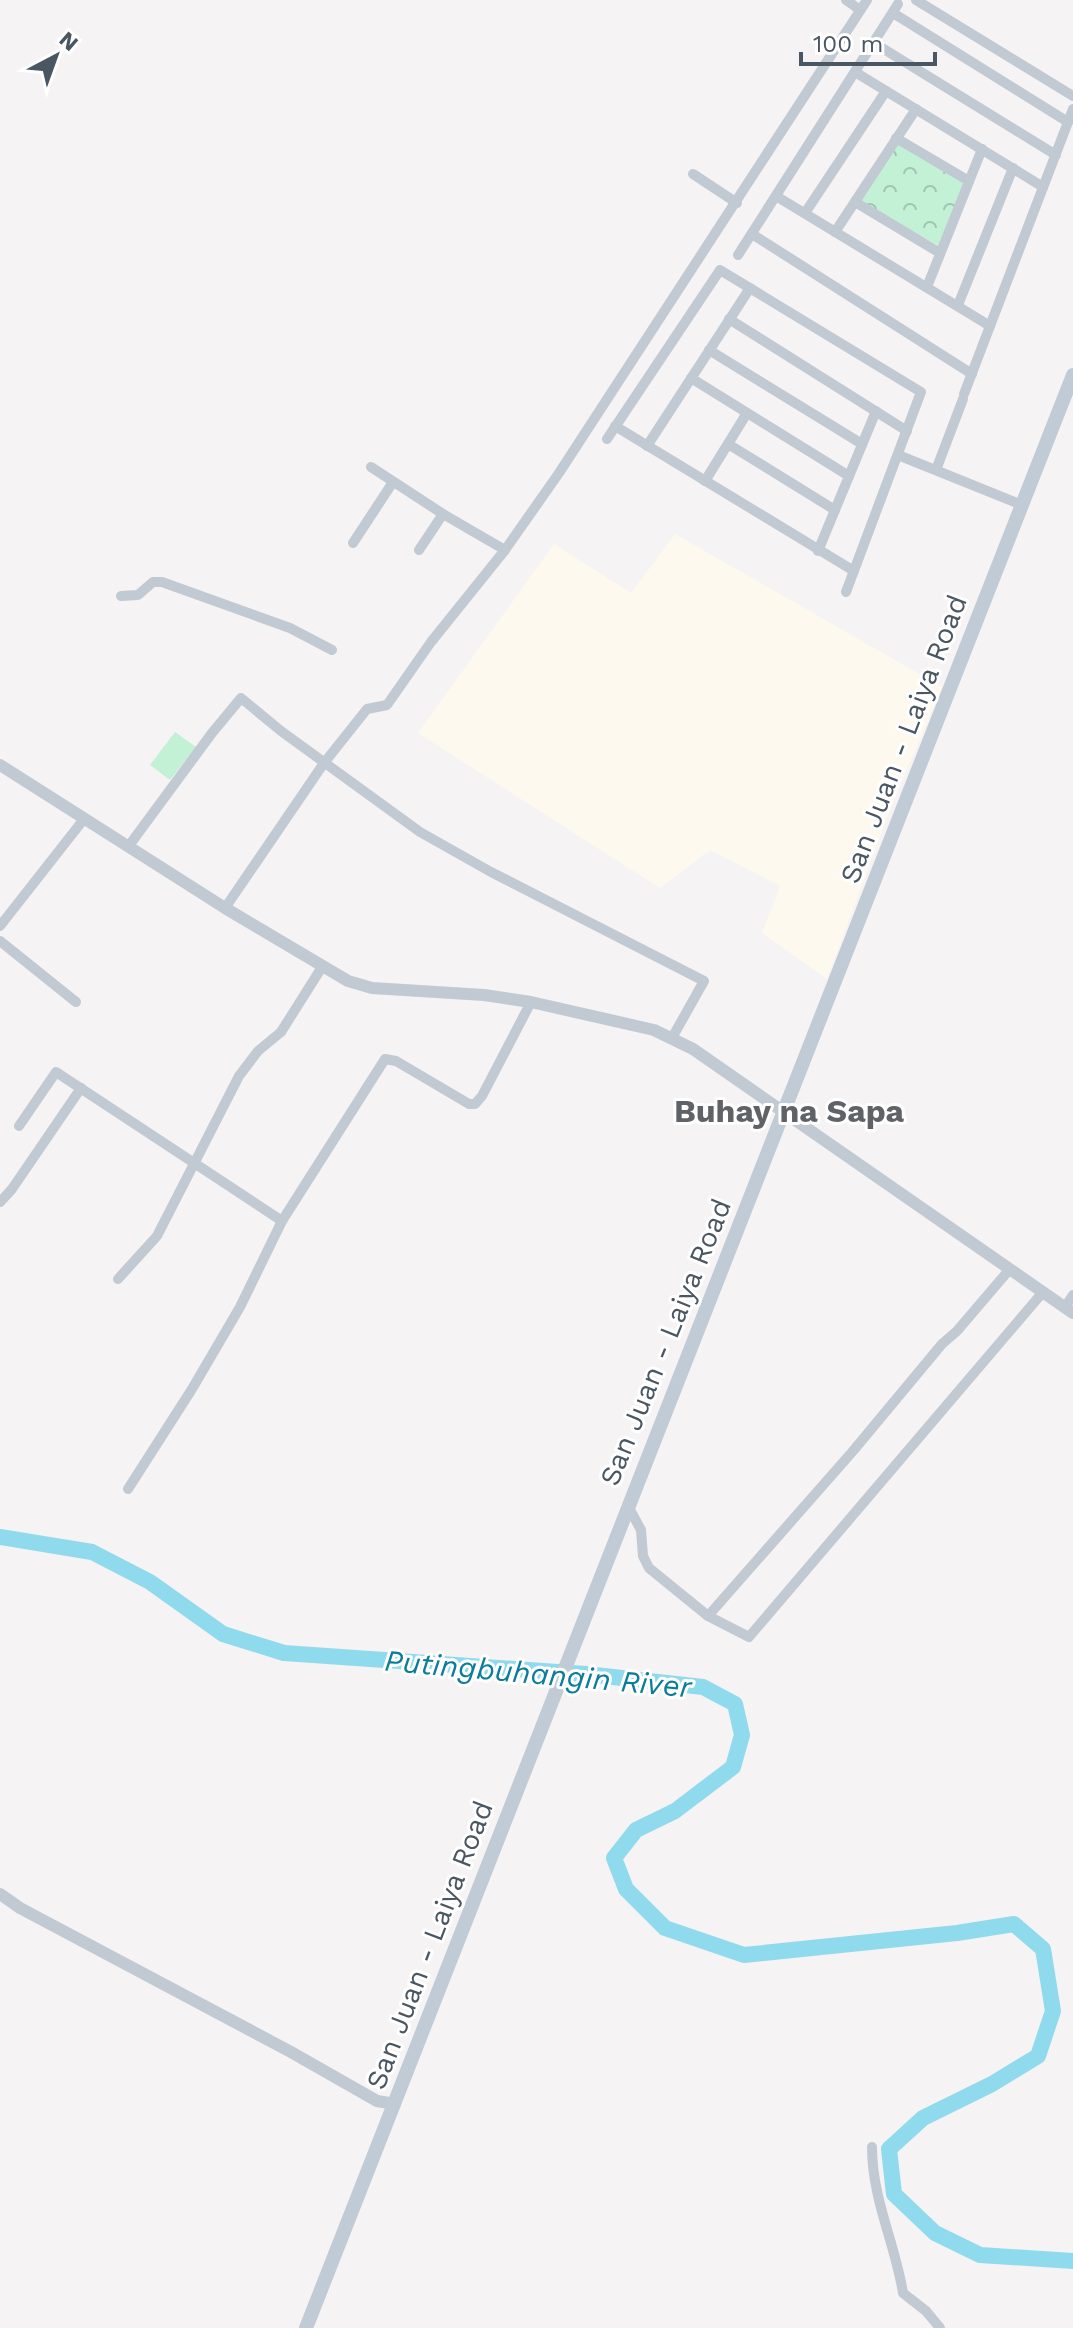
<svg xmlns="http://www.w3.org/2000/svg" width="1073" height="2328" font-family="'Work Sans',sans-serif">
<style>
.commercial{fill:#fdf9ef}
.park{fill:url(#park-crowns)}
.pitch{fill:#c3f1d5}
.lines{fill:none;stroke-linecap:round;stroke-linejoin:round}
.river{stroke:#90daee;stroke-width:16}
.minor{stroke:#c1cad2;stroke-width:10}
.tertiary{stroke:#c1cad2;stroke-width:12}
.secondary{stroke:#c1cbd6;stroke-width:14}
.labels{text-anchor:middle;stroke-width:6;stroke-linejoin:round;paint-order:stroke}
.street-label{font-size:28px;fill:#4a5661;stroke:#fff}
.water-label{font-size:30px;font-style:italic;fill:#0c7c9b;stroke:#fff}
.quarter-label{font-size:32px;font-weight:bold;fill:#5f6368;stroke:#fff}
</style>
<defs>
<pattern id="park-crowns" width="20" height="18" patternUnits="userSpaceOnUse" patternTransform="scale(2)"><rect width="20" height="18" fill="#c3f1d5"/><path d="M2 6a3 3 0 1 1 6 0M12 15a3 3 0 1 1 6 0" fill="none" stroke="#a0c6b0"/></pattern>
</defs>
<rect width="100%" height="100%" fill="#f5f3f3"/>
<path class="commercial" d="M675 534 942 687 890 810 827 979 762 933 780 886 710 850 660 888 418 733 554 544 631 593Z"/>
<path class="park" d="M897 143 966 183 939 246 859 201Z"/>
<path class="pitch" d="M175 732 196 747 170 780 150 765Z"/>
<g class="lines">
<path class="river" d="M0 1537 92 1552 150 1582 223 1634 284 1653 586 1674 703 1687 735 1704 742 1735 733 1767 675 1811 636 1830 614 1858 626 1889 665 1928 744 1955 957 1933 1014 1924 1043 1949 1053 2011 1038 2056 992 2084 923 2118 889 2149 894 2194 935 2233 980 2255 1073 2261"/>
<g class="minor">
<path d="M846 0 860 10"/>
<path d="M916 0 1073 96"/>
<path d="M893 13 1068 122"/>
<path d="M874 43 1056 155"/>
<path d="M855 72 1043 187"/>
<path d="M896 138 969 181"/>
<path d="M693 174 737 203"/>
<path d="M776 196 990 326"/>
<path d="M855 202 940 253"/>
<path d="M805 213 886 91"/>
<path d="M835 232 916 109"/>
<path d="M752 234 972 374"/>
<path d="M738 255 898 4"/>
<path d="M927 287 982 149"/>
<path d="M958 305 1013 168"/>
<path d="M729 319 907 431"/>
<path d="M709 350 862 444"/>
<path d="M691 378 849 476"/>
<path d="M964 394 1073 109"/>
<path d="M615 426 854 571"/>
<path d="M607 439 720 270 921 392 846 592"/>
<path d="M728 444 835 510"/>
<path d="M647 446 750 288"/>
<path d="M898 455 1022 505"/>
<path d="M371 467 443 514 505 550"/>
<path d="M936 470 963 399"/>
<path d="M705 481 747 413"/>
<path d="M353 543 393 482"/>
<path d="M419 550 443 514"/>
<path d="M818 551 876 411"/>
<path d="M121 596 138 595 153 582H162L290 628 332 650"/>
<path d="M128 847 212 733 241 698 281 731 420 832 491 872 704 981 672 1038"/>
<path d="M225 908 324 763 367 709 387 705 431 642 505 550 559 473 867 0"/>
<path d="M0 926 84 819"/>
<path d="M0 941 76 1002"/>
<path d="M19 1126 56 1072 282 1221"/>
<path d="M0 1202 12 1189 81 1088"/>
<path d="M118 1279 157 1236 239 1076 258 1051 281 1032 322 967"/>
<path d="M1065 1307 1073 1295"/>
<path d="M128 1489 192 1389 240 1307 282 1221 385 1059 396 1061 469 1104H475L482 1096 531 1002"/>
<path d="M628 1506 641 1530 643 1556 649 1568 708 1616 749 1637 1043 1292"/>
<path d="M708 1616 853 1451 942 1344 957 1331 1009 1270"/>
<path d="M872 2147C872 2199 895 2243 903 2293L926 2311 940 2328"/>
</g>
<g class="tertiary">
<path d="M0 765 225 908 348 981 372 988 484 995 531 1002 654 1030 693 1049 1073 1313"/>
<path d="M0 1894 20 1908 291 2052 377 2101 395 2104"/>
</g>
<path class="secondary" d="M306 2328 1073 375"/>
</g>
<g class="labels">
<g class="street-label">
<text transform="translate(903 739) rotate(-69)" y="10">San Juan - Laiya Road</text>
<text transform="translate(665 1342) rotate(-68)" y="10">San Juan - Laiya Road</text>
<text transform="translate(429 1945) rotate(-69)" y="10">San Juan - Laiya Road</text>
</g>
<g class="water-label">
<text transform="translate(538 1674) rotate(5)" y="10">Putingbuhangin River</text>
</g>
<g class="quarter-label">
<text x="789" y="1122">Buhay na Sapa</text>
</g>
</g>
<g transform="translate(56 56) rotate(41)" stroke="#ffffff" stroke-width="6" paint-order="stroke">
<path d="M0-6L14 30L0 20L-14 30Z" fill="#4a5661"/>
<text y="-12" font-size="22" font-weight="bold" text-anchor="middle" fill="#4a5661">N</text>
</g>
<path d="M801 52v12h134v-12" fill="none" stroke="#4a5661" stroke-width="4"/>
<text x="813" y="52" font-size="24" fill="#4a5661" stroke="#ffffff" stroke-width="6" paint-order="stroke">100 m</text>
</svg>
